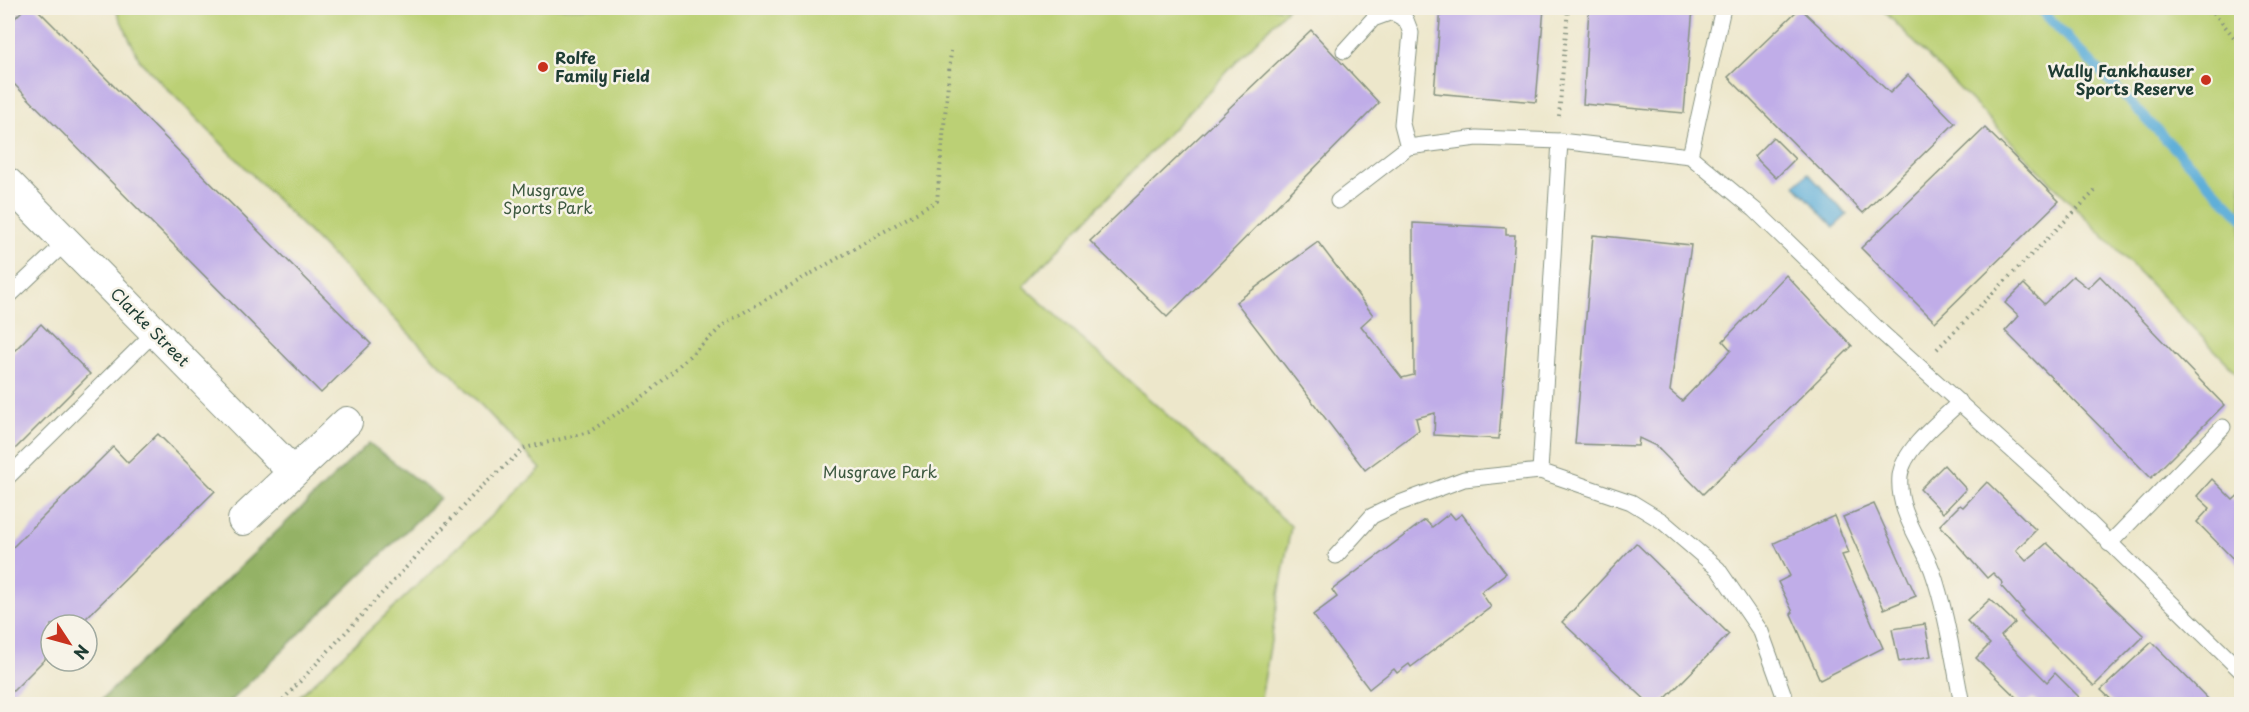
<svg xmlns="http://www.w3.org/2000/svg" width="2249" height="712" font-family="'Playpen Sans',sans-serif">
<style>
.green{fill:#bbd074;stroke:#6d8654;stroke-width:1.5}
.forest{fill:#94b266;stroke:#5a784d;stroke-width:1.5}
.water{fill:#5fafd9;stroke:#3f7686;stroke-width:1.5}
.lines{fill:none;stroke-linecap:round;stroke-linejoin:round}
.stream{stroke:#5fafd9;stroke-width:10}
.building{fill:#c0ade8}
.lane-casing{stroke:#869280;stroke-width:17}
.street-casing{stroke:#869280;stroke-width:32}
.path{stroke:#869280;stroke-width:4;stroke-dasharray:1.5 4.5;stroke-linecap:butt}
.lane{stroke:#fff;stroke-width:15}
.street{stroke:#fff;stroke-width:30}
.poi-dot{fill:#c8321e;stroke:#f7f3e8;stroke-width:2}
.labels{text-anchor:middle;stroke-width:5;stroke-linejoin:round;paint-order:stroke}
.poi-label{font-size:16px;font-weight:bold;fill:#1f3d34;stroke:#f7f3e8;text-anchor:start}
.park-label{font-size:16px;fill:#3e5a41;stroke:#f7f3e8}
.street-label{font-size:16px;fill:#1f3d34;stroke:#f7f3e8}
</style>
<rect width="100%" height="100%" fill="#f7f3e8"/>
<filter id="ink" filterUnits="userSpaceOnUse"><feTurbulence type="fractalNoise" baseFrequency=".0167" numOctaves="2"/><feDisplacementMap in="SourceGraphic" scale="12" xChannelSelector="R" yChannelSelector="G"/><feConvolveMatrix kernelMatrix="1 2 1 2 8 2 1 2 1" color-interpolation-filters="sRGB"/></filter>
<filter id="wash" filterUnits="userSpaceOnUse"><feTurbulence type="fractalNoise" baseFrequency=".008" numOctaves="4" result="noise"/><feDisplacementMap in="SourceGraphic" scale="24" xChannelSelector="R" yChannelSelector="G"/><feGaussianBlur stdDeviation="1.35" result="paint"/><feColorMatrix in="noise" values="0 0 0 0 0 0 0 0 0 0 0 0 0 0 0 0 0 1.4 0 .05"/><feComposite in="paint" operator="in"/></filter>
<g filter="url(#wash)">
<rect width="100%" height="100%" fill="#ede7cb"/>
<g class="green">
<path d="M115 8H1288L1023 286 1291 526 1260 704H291L541 469 452 374 435 360 140 61Z"/>
<path d="M1881 8H2241V377Z"/>
</g>
<path class="forest" d="M369 443 440 498 227 704H97Z"/>
<path class="water" d="M1808 173 1847 215 1834 227 1795 185Z"/>
<g class="lines">
<path class="stream" d="M2039 8 2242 218"/>
</g>
<g id="blocks">
<g class="building">
<path d="M25 8H36L371 344 321 393 8 78V25Z"/>
<path d="M1441 8H1544L1536 102 1434 93Z"/>
<path d="M1589 8H1693L1684 113 1583 104Z"/>
<path d="M1800 8 1890 93 1908 75 1955 123 1863 213 1728 77Z"/>
<path d="M1311 30 1379 103 1167 317 1090 241Z"/>
<path d="M1985 128 2059 201 1935 322 1861 248Z"/>
<path d="M1773 137 1795 159 1776 178 1754 156Z"/>
<path d="M1413 223 1506 228V235H1515L1499 439 1434 435 1435 413 1416 418 1419 430 1365 470 1236 302 1318 242 1373 315 1361 326 1402 378 1414 375Z"/>
<path d="M1593 235 1691 245 1670 391 1682 401 1731 350 1723 341 1786 275 1852 346 1703 494 1656 446 1639 438 1638 446 1575 444Z"/>
<path d="M2073 276 2088 288 2100 276 2224 405 2151 478 2005 331 2019 316 2005 303 2024 284 2044 304Z"/>
<path d="M41 324 90 374 8 456V357Z"/>
<path d="M158 434 215 491 79 625H51V653L8 696V552L113 447 128 463Z"/>
<path d="M1944 465 1966 489 1943 513 1920 489Z"/>
<path d="M2212 479 2233 500 2242 492V568L2197 522 2210 508 2197 496Z"/>
<path d="M1987 482 2036 530 2016 550 2026 561 2047 543 2144 636 2094 686 2021 613 2023 611 2001 586 2003 583 1993 573 1987 578 1940 525 1960 505 1963 507Z"/>
<path d="M1874 504 1916 596 1884 609 1843 517Z"/>
<path d="M1450 513 1455 519 1462 514 1506 573 1481 592 1491 607 1411 667 1409 664 1397 673 1394 669 1369 689 1313 615 1337 597 1332 590 1425 520 1432 527Z"/>
<path d="M1834 516 1849 553 1842 555 1883 648 1820 680 1791 614 1793 612 1778 582 1790 576 1774 543Z"/>
<path d="M1636 543 1729 634 1660 704H1650L1562 622Z"/>
<path d="M1990 599 2015 623 2001 636 2047 682 2055 673 2079 697 2072 704H2040L2033 698 2023 704 1976 658 1990 644 1967 621Z"/>
<path d="M1925 624 1931 656 1899 662 1892 629Z"/>
<path d="M2152 642 2213 704H2116L2101 690Z"/>
<path d="M1315 700 1332 704H1314Z"/>
</g>
</g>
</g>
<g filter="url(#ink)">
<use href="#blocks" fill-opacity="0" stroke="#869280" stroke-width="1.5"/>
<g class="lines">
<defs>
<g id="lane">
<path d="M1344 51 1373 19 1392 12 1406 20 1411 33 1402 124 1408 147"/>
<path d="M1690 156 1723 8"/>
<path d="M1338 201 1408 147 1477 138 1560 141 1690 156 1755 210 1881 332 2055 489 2242 672"/>
<path d="M8 297 66 242"/>
<path d="M1960 402C1941 420 1903 449 1900 476 1897 512 1920 538 1932 570 1947 613 1953 660 1962 704"/>
<path d="M1540 471 1560 141"/>
<path d="M8 477 155 332"/>
<path d="M2109 544 2223 427"/>
<path d="M1336 556 1372 516 1397 504 1464 479 1540 471 1631 502 1662 521 1718 569 1761 632 1787 704"/>
</g>
<g id="street">
<path d="M8 183 293 472"/>
<path d="M243 520 347 422"/>
</g>
</defs>
<use href="#lane" class="lane-casing"/>
<use href="#street" class="street-casing"/>
<g class="path">
<path d="M2210 8 2242 47"/>
<path d="M1559 116 1568 8"/>
<path d="M1937 349 2095 191"/>
<path d="M279 704 479 489 525 448 589 432 651 391 727 322 937 201 951 51"/>
</g>
<use href="#lane" class="lane"/>
<use href="#street" class="street"/>
</g>
</g>
<g class="poi-dot">
<circle cx="543" cy="67" r="6"/>
<circle cx="2206" cy="80" r="6"/>
</g>
<g class="labels">
<g class="poi-label">
<text x="555" y="64">Rolfe<tspan x="555" dy="18">Family Field</tspan></text>
<text x="2194" y="77" text-anchor="end">Wally Fankhauser<tspan x="2194" dy="18">Sports Reserve</tspan></text>
</g>
<g class="park-label">
<text x="548" y="196">Musgrave<tspan x="548" dy="18">Sports Park</tspan></text>
<text x="880" y="478">Musgrave Park</text>
</g>
<g class="street-label">
<text transform="translate(150 327) rotate(45)" y="6">Clarke Street</text>
</g>
</g>
<rect width="2249" height="712" fill="none" stroke="#f7f3e8" stroke-width="30"/>
<g transform="translate(69 643) rotate(126)"><circle r="28" fill="#f7f3e8" stroke="#a1aaa0" stroke-width="1.5"/>
<path d="M0-4.5L10 22L0 15L-10 22Z" fill="#c8321e"/>
<text y="-9" font-size="16" font-weight="bold" text-anchor="middle" fill="#1f3d34">N</text>
</g>
</svg>
